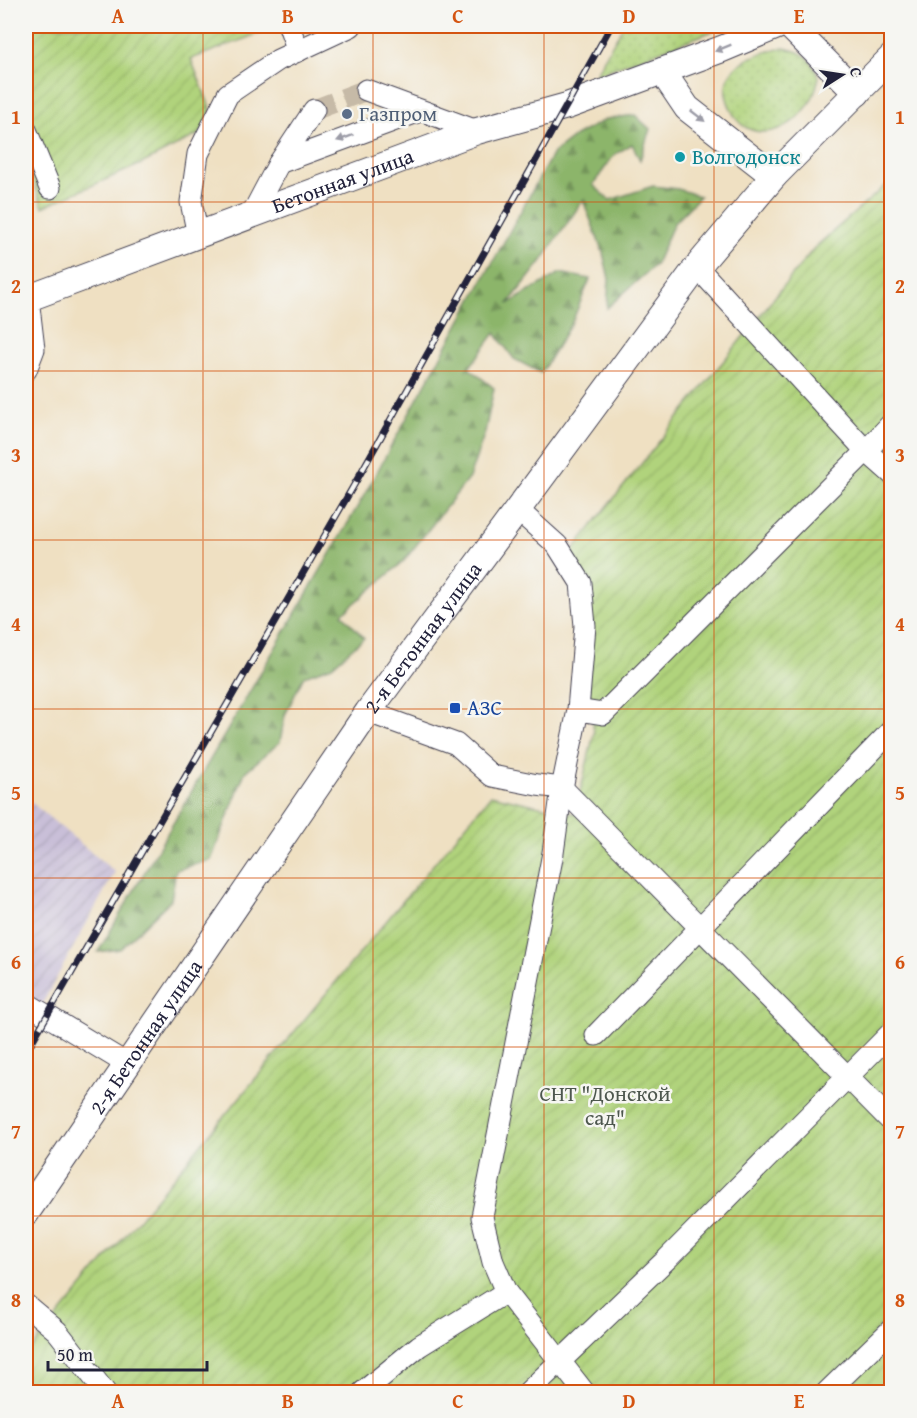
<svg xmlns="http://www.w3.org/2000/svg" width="917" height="1418" font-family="'Gentium Book Plus',serif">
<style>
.industrial{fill:url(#industrial-furrows)}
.grass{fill:url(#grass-dots);stroke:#697a5b;stroke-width:1.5}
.forest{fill:url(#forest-firs);stroke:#576c53;stroke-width:1.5}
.garden{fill:url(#garden-furrows);stroke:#697a5b;stroke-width:1.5}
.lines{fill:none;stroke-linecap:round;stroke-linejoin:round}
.minor-tunnel{stroke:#c6baa7;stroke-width:21;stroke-dasharray:21 10;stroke-linecap:butt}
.minor-casing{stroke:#413e4f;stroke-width:23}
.major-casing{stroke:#413e4f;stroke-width:28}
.minor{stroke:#fff;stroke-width:21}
.major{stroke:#fff;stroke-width:26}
.rail-casing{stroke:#22223b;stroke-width:7}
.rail{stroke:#f6f6f2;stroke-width:4.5;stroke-dasharray:14;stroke-linecap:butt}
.oneway{fill:#9c9ca7}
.grid{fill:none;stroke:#d45411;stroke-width:1.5;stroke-opacity:0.55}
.service-dot{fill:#5c6f8a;stroke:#f6f6f2;stroke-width:2}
.culture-dot{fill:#0f9aa8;stroke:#f6f6f2;stroke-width:2}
.transit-dot{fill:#1a4fb4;stroke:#f6f6f2;stroke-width:2}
.labels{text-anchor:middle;stroke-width:5;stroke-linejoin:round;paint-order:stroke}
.service-label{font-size:21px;fill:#4e5e75;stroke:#f6f6f2;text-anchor:start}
.culture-label{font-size:21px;fill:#0d838f;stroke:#f6f6f2;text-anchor:start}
.street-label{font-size:21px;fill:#22223b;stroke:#f6f6f2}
.transit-label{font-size:21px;fill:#164399;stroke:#f6f6f2;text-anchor:start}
.park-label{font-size:21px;fill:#4d574e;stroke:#f6f6f2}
.neatline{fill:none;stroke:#d45411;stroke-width:2}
.grid-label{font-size:20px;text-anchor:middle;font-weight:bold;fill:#d45411}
</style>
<defs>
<pattern id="industrial-furrows" width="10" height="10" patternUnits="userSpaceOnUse" patternTransform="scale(1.5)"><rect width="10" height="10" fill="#c9bfd8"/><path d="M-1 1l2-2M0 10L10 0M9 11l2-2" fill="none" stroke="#aca4ba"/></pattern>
<pattern id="grass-dots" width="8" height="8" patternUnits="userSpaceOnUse" patternTransform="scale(1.5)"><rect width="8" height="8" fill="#b0d37b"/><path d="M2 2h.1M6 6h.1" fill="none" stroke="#97b56b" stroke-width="1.8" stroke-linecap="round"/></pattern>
<pattern id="forest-firs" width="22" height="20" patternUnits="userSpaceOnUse" patternTransform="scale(1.5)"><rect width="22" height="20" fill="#8cb56b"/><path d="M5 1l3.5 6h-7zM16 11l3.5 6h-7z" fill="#729359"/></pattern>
<pattern id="garden-furrows" width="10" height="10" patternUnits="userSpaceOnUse" patternTransform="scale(1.5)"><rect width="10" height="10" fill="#b0d37b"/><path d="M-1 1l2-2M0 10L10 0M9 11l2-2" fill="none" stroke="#97b56b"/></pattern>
</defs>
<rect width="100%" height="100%" fill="#f6f6f2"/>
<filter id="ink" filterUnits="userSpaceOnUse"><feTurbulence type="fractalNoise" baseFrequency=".0167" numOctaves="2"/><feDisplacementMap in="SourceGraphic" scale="12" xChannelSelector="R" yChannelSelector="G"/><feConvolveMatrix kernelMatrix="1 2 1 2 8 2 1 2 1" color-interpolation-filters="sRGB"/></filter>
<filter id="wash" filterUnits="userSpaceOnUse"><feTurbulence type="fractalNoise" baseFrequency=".008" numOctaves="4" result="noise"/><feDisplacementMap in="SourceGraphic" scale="24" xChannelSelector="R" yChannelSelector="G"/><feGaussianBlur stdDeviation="1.35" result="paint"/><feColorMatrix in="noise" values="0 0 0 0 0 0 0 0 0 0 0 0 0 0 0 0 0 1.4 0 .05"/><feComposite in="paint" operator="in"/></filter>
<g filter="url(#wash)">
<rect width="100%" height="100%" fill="#efe0c2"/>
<path class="industrial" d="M26 798 115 872 26 1033Z"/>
<g class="grass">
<path d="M623 26H727L595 75Z"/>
<path d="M784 48C805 52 811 58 819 77 816 88 814 98 807 107 794 125 769 139 747 128 739 124 733 115 730 107 712 68 754 53 784 48Z"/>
</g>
<path class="forest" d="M635 115 650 129 640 160 632 144 614 155 593 185 610 200 653 186 678 189 700 196 674 223 656 264 607 308 609 279 603 253 583 200 541 262 508 304 560 273 590 279 572 322 541 373 514 359 495 333 469 368 494 388 485 432 469 478 403 562 342 614 364 638 332 666 304 676 285 715 280 742 245 772 211 860 176 870 171 900 120 949 98 952 362 499 553 153 575 136 606 119Z"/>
<g class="garden">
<path d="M26 26H279L191 59 211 110 201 133 141 164 43 207 26 162Z"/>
<path d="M891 181V1392H26V1355L491 795 575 814 594 733 571 552 814 248Z"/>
</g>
</g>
<g filter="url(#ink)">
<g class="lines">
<path class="minor-tunnel" d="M314 110 366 90"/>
<defs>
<g id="minor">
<path d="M289 26 298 51"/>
<path d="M366 90 477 131"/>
<path d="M26 130 50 188"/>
<path d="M279 163 420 111"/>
<path d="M251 216 279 163 314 110"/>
<path d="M198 235 191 202 198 154 228 94 278 60 351 26"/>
<path d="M697 267 866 451 892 474"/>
<path d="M26 370 34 349 28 298"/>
<path d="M518 510 557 545 581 583 585 626 578 710 562 788 553 853 482 1217 493 1262 506 1292 584 1392"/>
<path d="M578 710 603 714 866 451 892 423"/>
<path d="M368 712 456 744 492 776 537 785 562 788 892 1122"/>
<path d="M26 1003 127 1064"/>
<path d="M596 1035 892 730"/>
<path d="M26 1305 57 1331 105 1392"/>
<path d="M363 1392 419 1346 506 1292"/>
<path d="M528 1392 667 1259 892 1032"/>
<path d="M827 1392 892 1329"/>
</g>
<g id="major">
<path d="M790 26 857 93"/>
<path d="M662 71 687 108 774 176"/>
<path id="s1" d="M26 299 477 131 567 106 722 49 777 26"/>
<path id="s2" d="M26 1213 368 712 697 267 774 176 892 57"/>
</g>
</defs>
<use href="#minor" class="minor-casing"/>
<use href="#major" class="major-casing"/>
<use href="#minor" class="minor"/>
<use href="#major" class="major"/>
<defs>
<path id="rail" d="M26 1052 354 485 611 26"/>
</defs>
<use href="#rail" class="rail-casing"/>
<use href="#rail" class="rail"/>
</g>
<defs><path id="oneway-solid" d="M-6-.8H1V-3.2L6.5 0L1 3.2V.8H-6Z" transform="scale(1.5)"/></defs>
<g class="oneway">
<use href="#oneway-solid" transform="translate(723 48) rotate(158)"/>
<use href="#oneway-solid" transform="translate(698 116) rotate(38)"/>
<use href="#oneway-solid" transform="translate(345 138) rotate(160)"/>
</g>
</g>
<path class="grid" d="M203 26V1392M373 26V1392M544 26V1392M714 26V1392M26 202H892M26 371H892M26 540H892M26 709H892M26 878H892M26 1047H892M26 1216H892"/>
<circle class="service-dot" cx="347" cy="114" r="6"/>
<circle class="culture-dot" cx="680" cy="157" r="6"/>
<rect class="transit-dot" x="449" y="702" width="12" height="12" rx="3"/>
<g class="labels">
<g class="service-label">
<text x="359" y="121">Газпром</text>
</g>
<g class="culture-label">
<text x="692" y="164">Волгодонск</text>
</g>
<g class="street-label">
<text dy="7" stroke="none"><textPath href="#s1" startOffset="338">Бетонная улица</textPath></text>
<text dy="7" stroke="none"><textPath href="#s2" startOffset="699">2-я Бетонная улица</textPath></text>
<text dy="7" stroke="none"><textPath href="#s2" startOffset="213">2-я Бетонная улица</textPath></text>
</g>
<g class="transit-label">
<text x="467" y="715">АЗС</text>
</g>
<g class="park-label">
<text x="605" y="1101">СНТ "Донской<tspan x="605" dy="24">сад"</tspan></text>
</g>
</g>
<rect width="917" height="1418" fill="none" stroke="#f6f6f2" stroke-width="66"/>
<g transform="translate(842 75) rotate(78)" stroke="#f6f6f2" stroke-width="4.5" paint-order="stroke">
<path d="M0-4.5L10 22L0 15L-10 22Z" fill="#22223b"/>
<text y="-9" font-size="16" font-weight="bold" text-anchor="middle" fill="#22223b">С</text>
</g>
<path d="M48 1361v9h159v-9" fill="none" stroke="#22223b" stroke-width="3"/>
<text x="57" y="1361" font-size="18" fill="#22223b" stroke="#f6f6f2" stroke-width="4.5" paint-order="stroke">50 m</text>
<rect x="33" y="33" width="851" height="1352" class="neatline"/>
<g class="grid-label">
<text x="118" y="23">A</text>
<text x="288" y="23">B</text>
<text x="458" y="23">C</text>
<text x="629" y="23">D</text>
<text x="799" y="23">E</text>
<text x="16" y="124">1</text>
<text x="900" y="124">1</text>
<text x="16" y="293">2</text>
<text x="900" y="293">2</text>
<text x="16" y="462">3</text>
<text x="900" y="462">3</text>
<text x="16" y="631">4</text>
<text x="900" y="631">4</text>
<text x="16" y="800">5</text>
<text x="900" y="800">5</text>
<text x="16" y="969">6</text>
<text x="900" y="969">6</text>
<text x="16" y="1138">7</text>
<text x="900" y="1138">7</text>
<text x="16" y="1307">8</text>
<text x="900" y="1307">8</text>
<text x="118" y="1408">A</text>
<text x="288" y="1408">B</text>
<text x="458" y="1408">C</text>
<text x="629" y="1408">D</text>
<text x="799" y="1408">E</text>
</g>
</svg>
